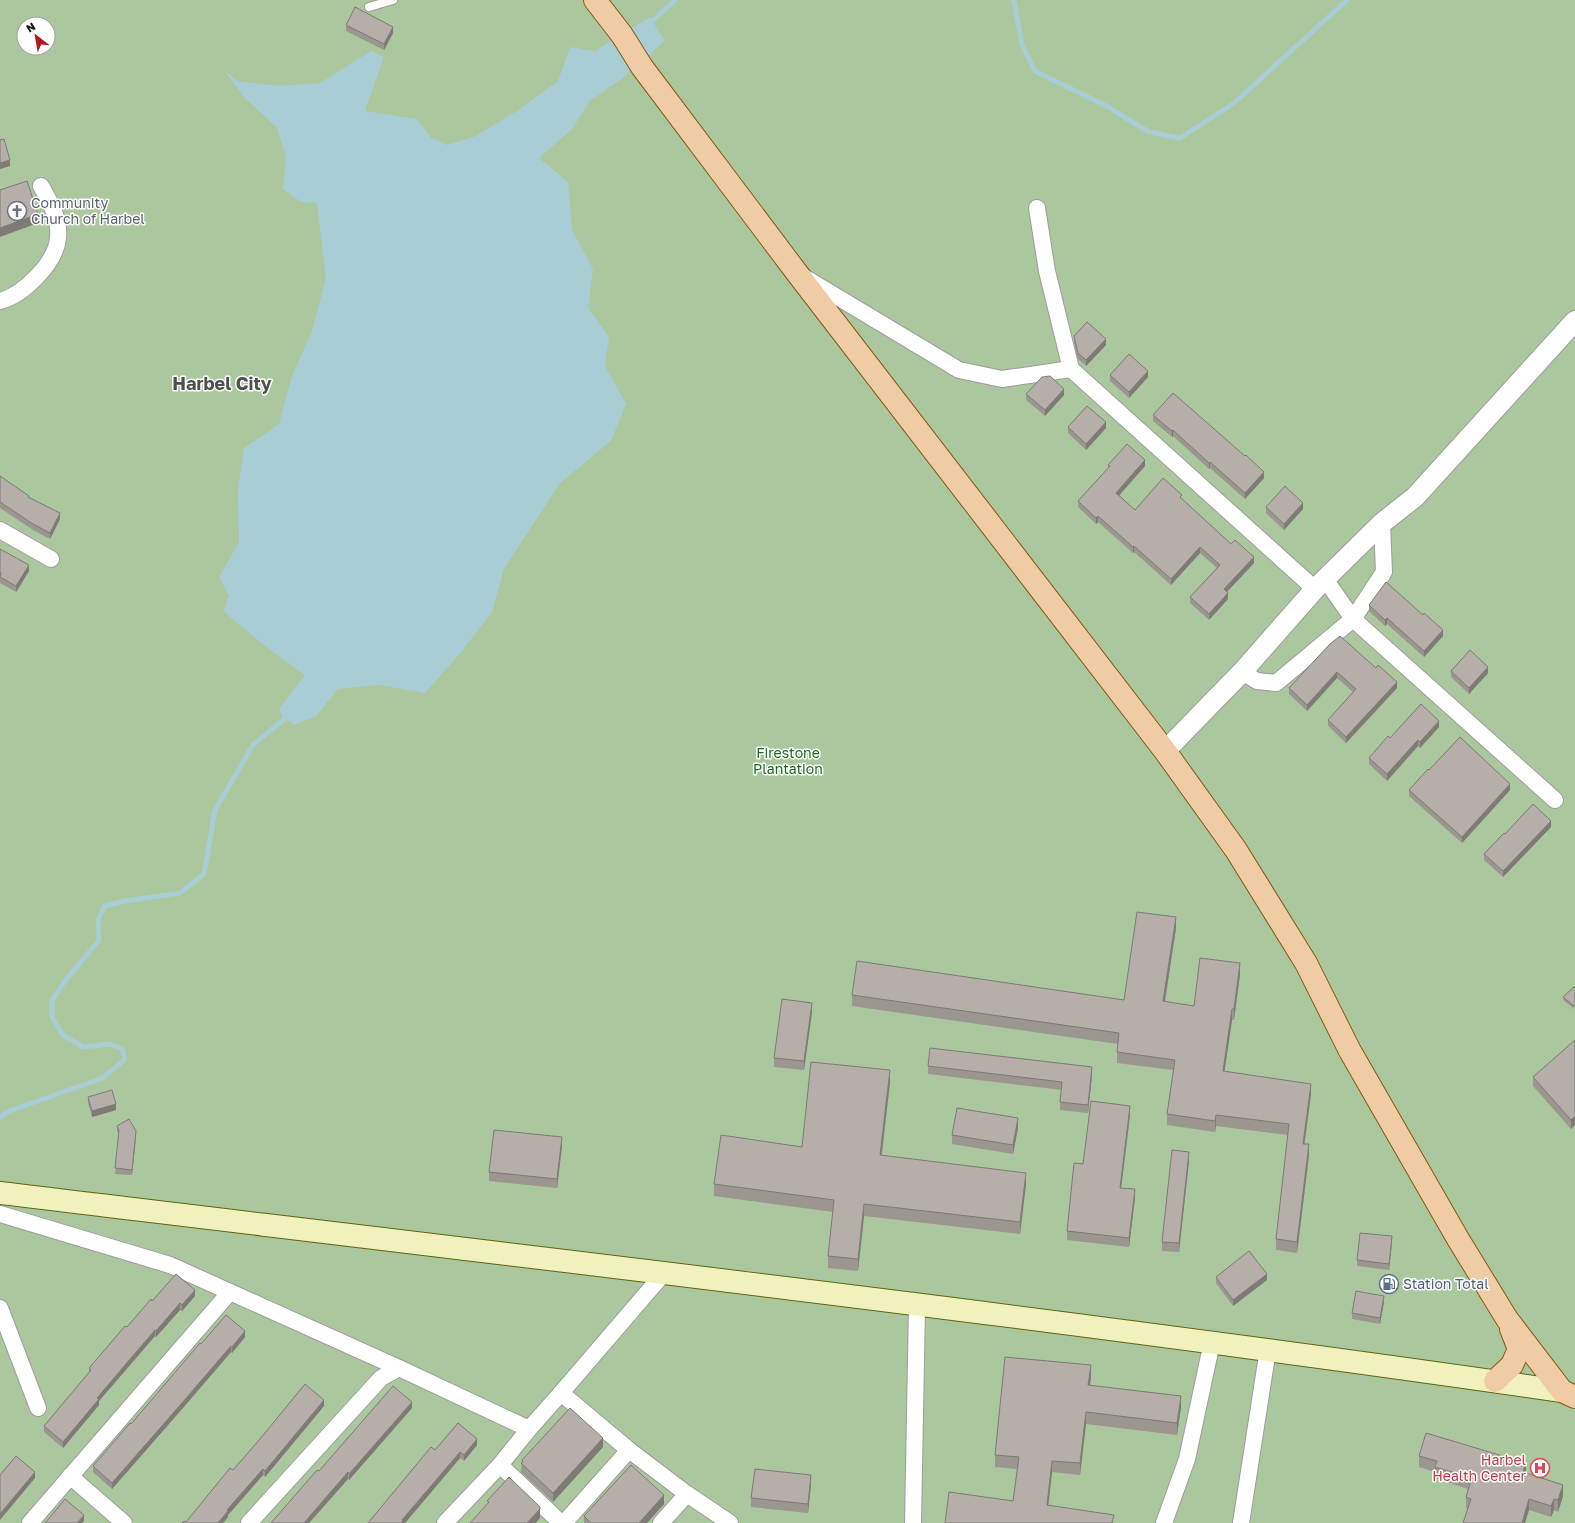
<svg xmlns="http://www.w3.org/2000/svg" width="1575" height="1523" font-family="'Golos Text',sans-serif">
<style>
.forest{fill:#abc79d;fill-rule:evenodd}
.water{fill:#a8cdd5}
.lines{fill:none;stroke-linecap:round;stroke-linejoin:round}
.stream{stroke:#a8cdd5;stroke-width:5}
.service-casing{stroke:#9d9d9d;stroke-width:10}
.minor-casing{stroke:#9d9d9d;stroke-width:18}
.tertiary-casing{stroke:#9d9d9d;stroke-width:22}
.secondary-casing{stroke:#5f6512;stroke-width:24}
.primary-casing{stroke:#835912;stroke-width:24}
.service{stroke:#fff;stroke-width:8}
.minor{stroke:#fff;stroke-width:16}
.tertiary{stroke:#fff;stroke-width:20}
.secondary{stroke:#f0f1bc;stroke-width:22}
.primary{stroke:#f0cca4;stroke-width:22}
.wall{fill:#9c9691}
.shaded-wall{fill:#7f7a76}
.building{fill:#b5aea9;stroke:#7f7a76}
.labels{text-anchor:middle;stroke-width:3;stroke-linejoin:round;paint-order:stroke}
.worship-label{font-size:14px;fill:#5b616d;stroke:#fff;text-anchor:start}
.park-label{font-size:14px;fill:#186c1c;stroke:#fff}
.service-label{font-size:14px;fill:#4e5e75;stroke:#fff;text-anchor:start}
.health-label{font-size:14px;fill:#be3a42;stroke:#fff;text-anchor:end}
.district-label{font-size:18px;font-weight:bold;fill:#4f4f4f;stroke:#fff}
</style>
<rect width="100%" height="100%" fill="#ece9e3"/>
<path class="forest" d="M0 0H1575V1523H0ZM24 24H48V48H24Z"/>
<path class="water" d="M650 17 665 41 620 80 590 101 572 129 539 158 568 182 572 230 593 269 588 308 609 337 605 366 626 404 611 441 560 483 504 569 492 612 457 657 425 693 379 685 338 689 316 716 294 725 283 717 279 709 305 675 265 646 223 611 229 596 219 577 239 542 238 490 244 448 279 424 292 376 312 331 326 278 317 203 301 202 283 189 286 157 277 128 245 98 223 69 238 81 279 86 320 83 371 51 384 57 365 111 417 119 431 138 447 145 476 136 520 109 558 81 570 47 595 51Z"/>
<g class="lines">
<g class="stream">
<path d="M1013 0 1014 1 1022 45 1035 71 1108 107 1149 132 1180 138 1233 104 1347 0"/>
<path d="M648 25 675 0"/>
<path d="M0 1117 12 1110 103 1078 125 1059 122 1049 110 1044 83 1047 63 1035 52 1017V1001L65 981 99 940 98 919 105 906 125 901 180 893 204 874 215 810 253 745 290 714"/>
</g>
<defs>
<path id="service" d="M369 7 393 0"/>
<g id="minor">
<path d="M1037 208 1047 271 1071 369"/>
<path d="M804 277 959 370 1002 379 1071 369 1315 589"/>
<path d="M0 301C23 295 56 263 58 238 60 219 50 202 41 186"/>
<path d="M0 530 51 559"/>
<path d="M1325 579 1353 619 1555 800"/>
<path d="M1242 672 1257 681 1276 683 1353 619 1384 572 1382 523"/>
<path d="M0 1214 170 1265 399 1368 529 1429"/>
<path d="M0 1308 38 1408"/>
<path d="M561 1393 629 1450 687 1494 730 1523"/>
<path d="M500 1465 561 1523"/>
<path d="M70 1476 124 1523"/>
<path d="M30 1523 230 1292"/>
<path d="M249 1523 381 1378 399 1368"/>
<path d="M445 1523 500 1465 529 1429 561 1393 664 1273"/>
<path d="M564 1523 629 1450"/>
<path d="M661 1523 687 1494"/>
<path d="M913 1523 917 1305"/>
<path d="M1164 1523 1187 1459 1212 1342"/>
<path d="M1241 1523 1268 1349"/>
</g>
<path id="tertiary" d="M1165 751 1242 672 1315 589 1382 523 1415 497 1575 321"/>
<path id="secondary" d="M0 1193C521 1256 1043 1316 1562 1391"/>
<g id="primary">
<path d="M595 0 622 35 642 67 797 273 1165 751 1236 850 1306 963 1350 1051 1458 1239 1507 1319 1562 1391 1575 1397"/>
<path d="M1495 1381 1512 1365 1519 1349 1511 1329"/>
</g>
</defs>
<use href="#service" class="service-casing"/>
<use href="#minor" class="minor-casing"/>
<use href="#tertiary" class="tertiary-casing"/>
<use href="#secondary" class="secondary-casing"/>
<use href="#primary" class="primary-casing"/>
<use href="#service" class="service"/>
<use href="#minor" class="minor"/>
<use href="#tertiary" class="tertiary"/>
<use href="#secondary" class="secondary"/>
<use href="#primary" class="primary"/>
</g>
<g class="wall">
<path d="M346 25 393 33 384 50 346 31Z"/>
<path d="M1074 336 1106 345 1086 366 1078 359 1074 342Z"/>
<path d="M1110 375 1148 377 1129 398 1110 381Z"/>
<path d="M1026 394 1064 395 1045 416 1026 400Z"/>
<path d="M1153 415 1264 478 1245 499 1210 468 1209 469 1173 436 1172 437 1153 421Z"/>
<path d="M1068 427 1106 428 1086 450 1068 433Z"/>
<path d="M1108 465 1145 466 1119 495 1135 510 1182 499 1231 544 1254 563 1227 592 1228 599 1209 620 1190 603V597L1217 568 1200 553 1171 585 1134 552 1133 553 1098 522 1096 524 1078 507V501L1108 469Z"/>
<path d="M0 476 60 519 50 539 33 530 0 508Z"/>
<path d="M1266 507 1303 509 1284 530 1266 513Z"/>
<path d="M0 549 29 571 16 592 0 583Z"/>
<path d="M1369 605 1443 636 1424 657 1387 624 1385 626 1369 611Z"/>
<path d="M1330 644 1397 688 1346 743 1328 726V720L1353 692 1337 678 1307 711 1289 694V688Z"/>
<path d="M1451 671 1488 673 1469 694 1451 677Z"/>
<path d="M1439 727 1420 748 1418 746 1387 781 1369 764V758L1390 738Z"/>
<path d="M1429 770 1510 790 1462 843 1409 796V790Z"/>
<path d="M1551 827 1503 877 1484 860V854L1505 834Z"/>
<path d="M1176 928 1165 1002 1194 1006 1240 974 1234 1020H1232L1224 1072 1311 1094 1304 1144 1309 1155 1297 1253 1276 1250V1239L1288 1135 1216 1126 1215 1132 1167 1125V1114L1173 1070 1117 1063V1052L1118 1044 852 1006V995L1124 1000Z"/>
<path d="M1575 986 1574 1009 1563 1000V997Z"/>
<path d="M812 1012 804 1070 774 1067V1058Z"/>
<path d="M1575 1040 1571 1129 1533 1086V1077Z"/>
<path d="M928 1066 1092 1075 1088 1113 1060 1110V1102L1062 1090 928 1074Z"/>
<path d="M890 1082 882 1155 1026 1184 1020 1234 864 1216 858 1271 828 1268V1256L833 1212 714 1196V1184L802 1147Z"/>
<path d="M88 1097 116 1110 92 1117 88 1103Z"/>
<path d="M1130 1115 1121 1188 1135 1198 1129 1247 1067 1240V1231L1083 1164Z"/>
<path d="M117 1126 136 1136 132 1175 115 1174 119 1134 117 1131Z"/>
<path d="M1018 1128 1013 1154 952 1144V1135Z"/>
<path d="M562 1146 557 1188 489 1181V1172Z"/>
<path d="M1189 1161 1179 1252 1162 1251V1242Z"/>
<path d="M1392 1242 1389 1270 1357 1266V1260Z"/>
<path d="M1216 1277 1267 1280 1233 1306 1216 1283Z"/>
<path d="M195 1296 182 1311 180 1310 156 1337 155 1336 99 1401V1405L63 1448 44 1432V1426L89 1373V1368L152 1301Z"/>
<path d="M1384 1302 1380 1324 1352 1319V1313Z"/>
<path d="M245 1337 232 1353 231 1352 182 1409 112 1489 93 1472V1466L131 1424 201 1344Z"/>
<path d="M1091 1377 1090 1385 1181 1407 1177 1435 1086 1424 1080 1475 1052 1472 1048 1506 1114 1523 1013 1501 1017 1469 995 1467V1455Z"/>
<path d="M324 1406 265 1477 263 1475 228 1515V1517L223 1523H182L186 1522 233 1470Z"/>
<path d="M412 1408 349 1480 348 1479 309 1523H271Z"/>
<path d="M477 1445 464 1461 460 1458 405 1523H368L435 1450Z"/>
<path d="M603 1447 553 1502 521 1472 522 1460Z"/>
<path d="M1419 1456 1526 1473 1563 1496 1558 1512 1554 1510 1551 1517 1529 1510 1525 1523H1463L1467 1509 1466 1508V1497L1468 1489 1435 1478V1472L1419 1467Z"/>
<path d="M811 1484 808 1513 751 1507V1498Z"/>
<path d="M664 1504 647 1523H584V1516Z"/>
</g>
<g class="shaded-wall">
<path d="M393 27V33L384 50V44Z"/>
<path d="M10 160V166L0 169V163Z"/>
<path d="M38 214V223L0 237V228Z"/>
<path d="M1106 339V345L1086 366V360Z"/>
<path d="M1148 371V377L1129 398V392Z"/>
<path d="M1064 389V395L1045 416V410Z"/>
<path d="M1106 422V428L1086 450V444Z"/>
<path d="M1173 430V436L1172 437V431Z"/>
<path d="M1145 460V466L1116 499V493Z"/>
<path d="M1210 462V468L1209 469V463Z"/>
<path d="M1264 472V478L1245 499V493Z"/>
<path d="M1303 503V509L1284 530V524Z"/>
<path d="M60 513V519L50 539V533Z"/>
<path d="M1098 516V522L1096 524V518Z"/>
<path d="M1134 546V552L1133 553V547Z"/>
<path d="M1200 547V553L1171 585V579Z"/>
<path d="M1254 557V563L1224 595V589Z"/>
<path d="M29 565V571L16 592V586Z"/>
<path d="M1228 593V599L1209 620V614Z"/>
<path d="M1387 618V624L1385 626V620Z"/>
<path d="M1443 630V636L1424 657V651Z"/>
<path d="M1488 667V673L1469 694V688Z"/>
<path d="M1337 672V678L1307 711V705Z"/>
<path d="M1397 682V688L1346 743V737Z"/>
<path d="M1439 721V727L1420 748V742Z"/>
<path d="M1418 740V746L1387 781V774Z"/>
<path d="M1510 784V790L1462 843V837Z"/>
<path d="M1551 821V827L1503 877V871Z"/>
<path d="M1176 917V928L1163 1012V1001Z"/>
<path d="M1240 963V974L1234 1020V1009Z"/>
<path d="M812 1003V1012L804 1070V1061Z"/>
<path d="M1232 1009V1020L1223 1082V1071Z"/>
<path d="M1092 1067V1075L1088 1113V1105Z"/>
<path d="M890 1070V1082L880 1167V1155Z"/>
<path d="M1311 1084V1094L1303 1155V1144Z"/>
<path d="M116 1104V1110L92 1117V1111Z"/>
<path d="M1130 1106V1115L1120 1197V1188Z"/>
<path d="M1216 1115V1126L1215 1132V1121Z"/>
<path d="M1575 1116V1125L1571 1129V1120Z"/>
<path d="M1018 1118V1128L1013 1154V1145Z"/>
<path d="M136 1131V1136L132 1175V1170Z"/>
<path d="M562 1137V1146L557 1188V1179Z"/>
<path d="M1309 1144V1155L1297 1253V1242Z"/>
<path d="M1189 1152V1161L1179 1252V1243Z"/>
<path d="M1026 1173V1184L1020 1234V1222Z"/>
<path d="M1135 1189V1198L1129 1247V1238Z"/>
<path d="M864 1204V1216L858 1271V1259Z"/>
<path d="M1392 1236V1242L1389 1270V1264Z"/>
<path d="M1267 1274V1280L1233 1306V1300Z"/>
<path d="M195 1290V1296L182 1311V1305Z"/>
<path d="M1384 1296V1302L1380 1324V1318Z"/>
<path d="M180 1303V1310L156 1337V1331Z"/>
<path d="M155 1330V1336L99 1401V1405L63 1448V1442L97 1398Z"/>
<path d="M245 1331V1337L232 1353V1347Z"/>
<path d="M231 1346V1352L182 1409 112 1489V1483Z"/>
<path d="M1091 1365V1377L1088 1397V1385Z"/>
<path d="M1181 1396V1407L1177 1435V1423Z"/>
<path d="M324 1400V1406L265 1477V1471Z"/>
<path d="M412 1402V1408L349 1480V1474Z"/>
<path d="M1086 1412V1424L1080 1475V1463Z"/>
<path d="M603 1438V1447L553 1502V1493Z"/>
<path d="M477 1439V1445L464 1461V1455Z"/>
<path d="M460 1452V1458L405 1523H401L402 1520Z"/>
<path d="M1052 1461V1472L1047 1517V1505Z"/>
<path d="M1526 1463V1475L1523 1472Z"/>
<path d="M263 1469V1475L228 1515V1517L223 1523H218L227 1510Z"/>
<path d="M35 1472V1478L0 1520V1514Z"/>
<path d="M348 1472V1479L309 1523H304Z"/>
<path d="M811 1475V1484L808 1513V1504Z"/>
<path d="M1563 1485V1496L1558 1512V1500Z"/>
<path d="M664 1495V1504L647 1523H639Z"/>
<path d="M1529 1499V1510L1525 1523H1522Z"/>
<path d="M1554 1499V1510L1551 1517V1506Z"/>
<path d="M540 1509V1518L536 1523H527Z"/>
<path d="M84 1515V1521L82 1523H77Z"/>
</g>
<g class="building">
<path d="M355 7 393 27 384 44 346 25Z"/>
<path d="M4 139 10 160 0 163V140Z"/>
<path d="M27 181 38 214 0 228V190Z"/>
<path d="M1087 322 1106 339 1086 360 1078 353 1074 336Z"/>
<path d="M1129 354 1148 371 1129 392 1110 375Z"/>
<path d="M1050 376 1064 389 1045 410 1026 394 1042 377Z"/>
<path d="M1173 393 1245 456 1246 455 1264 472 1245 493 1210 462 1209 463 1173 430 1172 431 1153 415Z"/>
<path d="M1087 406 1106 422 1086 444 1068 427Z"/>
<path d="M1127 444 1145 460 1116 493 1135 510 1163 478 1182 495 1180 497 1231 544 1235 540 1254 557 1224 589 1228 593 1209 614 1190 597 1220 565 1200 547 1171 579 1134 546 1133 547 1098 516 1096 518 1078 501 1110 466 1108 465Z"/>
<path d="M0 476 29 496 28 497 60 513 50 533 33 524 0 502Z"/>
<path d="M1285 486 1303 503 1284 524 1266 507Z"/>
<path d="M0 549 29 565 16 586 0 577 1 573H0Z"/>
<path d="M1386 582 1423 615 1424 613 1443 630 1424 651 1387 618 1385 620 1369 605Z"/>
<path d="M1340 636 1376 668 1378 665 1397 682 1346 737 1328 720 1356 689 1337 672 1307 705 1289 688 1330 644Z"/>
<path d="M1470 650 1488 667 1469 688 1451 671Z"/>
<path d="M1421 704 1439 721 1420 742 1418 740 1387 774 1369 758 1388 736 1390 738Z"/>
<path d="M1460 737 1510 784 1462 837 1409 790 1428 769 1429 770Z"/>
<path d="M1533 804 1551 821 1503 871 1484 854 1504 833 1505 834Z"/>
<path d="M1137 912 1176 917 1163 1001 1194 1006 1200 958 1240 963 1234 1009H1232L1223 1071 1311 1084 1303 1144H1309L1297 1242 1276 1239 1289 1124 1216 1115 1215 1121 1167 1114 1175 1060 1117 1052 1119 1033 852 995 857 961 1124 1000Z"/>
<path d="M1575 986V1004L1574 1006 1563 997Z"/>
<path d="M782 999 812 1003 804 1061 774 1058Z"/>
<path d="M1575 1040V1116L1571 1120 1533 1077Z"/>
<path d="M930 1048 1092 1067 1088 1105 1060 1102 1062 1082 928 1066Z"/>
<path d="M811 1062 890 1070 880 1155 1026 1173 1020 1222 864 1204 858 1259 828 1256 834 1200 714 1184 721 1135 802 1147Z"/>
<path d="M112 1090 116 1104 92 1111 88 1097Z"/>
<path d="M1091 1101 1130 1106 1120 1188 1135 1189 1129 1238 1067 1231 1074 1163 1083 1164Z"/>
<path d="M957 1108 1018 1118 1013 1145 952 1135Z"/>
<path d="M129 1119 136 1131 132 1170 115 1168 119 1130 117 1126Z"/>
<path d="M494 1130 562 1137 557 1179 489 1172Z"/>
<path d="M1172 1150 1189 1152 1179 1243 1162 1242Z"/>
<path d="M1360 1233 1392 1236 1389 1264 1357 1260Z"/>
<path d="M1249 1251 1267 1274 1233 1300 1216 1277Z"/>
<path d="M176 1274 195 1290 182 1305 180 1303 156 1331 155 1330 97 1398 99 1399 63 1442 44 1426 91 1370 89 1368 102 1353 125 1326 127 1327 151 1299 152 1301Z"/>
<path d="M1356 1291 1384 1296 1380 1318 1352 1313Z"/>
<path d="M226 1315 245 1331 232 1347 231 1346 182 1403 112 1483 93 1466 130 1423 131 1424 200 1343 201 1344Z"/>
<path d="M1005 1357 1091 1365 1088 1385 1181 1396 1177 1423 1086 1412 1080 1463 1052 1461 1047 1505 1114 1515 1112 1523H945L949 1492 1013 1501 1019 1457 995 1455Z"/>
<path d="M305 1384 324 1400 265 1471 263 1469 227 1510 228 1511 218 1523H182L184 1521 186 1522 230 1468 233 1470 260 1439Z"/>
<path d="M393 1386 412 1402 349 1474 348 1472 304 1523H271L317 1470 319 1471Z"/>
<path d="M570 1408 603 1438 553 1493 521 1463 523 1462 522 1460Z"/>
<path d="M458 1423 477 1439 464 1455 460 1452 402 1520 403 1521 401 1523H368L431 1447 435 1450Z"/>
<path d="M1426 1433 1526 1463 1523 1472 1563 1485 1558 1500 1554 1499 1551 1506 1529 1499 1522 1523H1463L1471 1499 1466 1497 1472 1478 1435 1467 1437 1461 1419 1456Z"/>
<path d="M16 1456 35 1472 0 1514V1475Z"/>
<path d="M631 1465 664 1495 639 1523H591L584 1516Z"/>
<path d="M755 1469 811 1475 808 1504 751 1498Z"/>
<path d="M509 1477 540 1507V1509L527 1523H470L489 1502 487 1501Z"/>
<path d="M65 1499 84 1515 77 1523H45Z"/>
</g>
<defs>
<symbol id="church-ring" viewBox="-11 -11 22 22"><circle r="9.5" fill="#fff" stroke="#6b7280" stroke-width="1.5"/><path d="M-1.2-6h2.4v3.5h3.3v2.4h-3.3V6h-2.4V-.1h-3.3v-2.4h3.3Z" fill="#6b7280"/></symbol>
<symbol id="fuel-ring" viewBox="-11 -11 22 22"><circle r="9.5" fill="#fff" stroke="#5c6f8a" stroke-width="1.5"/><path d="M-5.5-6h7V0h2V4h1.3V-2.5L3-4.5l.8-.8L6-3V5H2.5V1h-1V6h-7ZM-4.2-4.7v3.2H.2V-4.7Z" fill="#5c6f8a"/></symbol>
<symbol id="hospital-ring" viewBox="-11 -11 22 22"><circle r="9.5" fill="#fff" stroke="#e0444e" stroke-width="1.5"/><path d="M-5-5h3v3.5h4V-5h3V5h-3V1.5h-4V5h-3Z" fill="#e0444e"/></symbol>
</defs>
<g fill-rule="evenodd">
<use href="#church-ring" x="6" y="200" width="22" height="22"/>
<use href="#fuel-ring" x="1378" y="1273" width="22" height="22"/>
<use href="#hospital-ring" x="1529" y="1457" width="22" height="22"/>
</g>
<g class="labels">
<g class="worship-label">
<text x="31" y="208">Community<tspan x="31" dy="16">Church of Harbel</tspan></text>
</g>
<g class="park-label">
<text x="788" y="758">Firestone<tspan x="788" dy="16">Plantation</tspan></text>
</g>
<g class="service-label">
<text x="1403" y="1289">Station Total</text>
</g>
<g class="health-label">
<text x="1526" y="1465">Harbel<tspan x="1526" dy="16">Health Center</tspan></text>
</g>
<g class="district-label">
<text x="222" y="390">Harbel City</text>
</g>
</g>
<g transform="translate(36 36) rotate(329)"><circle r="19" fill="#ffffff" stroke="#a4a4a4"/>
<path d="M0-3L7 15L0 10L-7 15Z" fill="#b1181e"/>
<text y="-6" font-size="11" font-weight="bold" text-anchor="middle" fill="#1c1c1c">N</text>
</g>
</svg>
